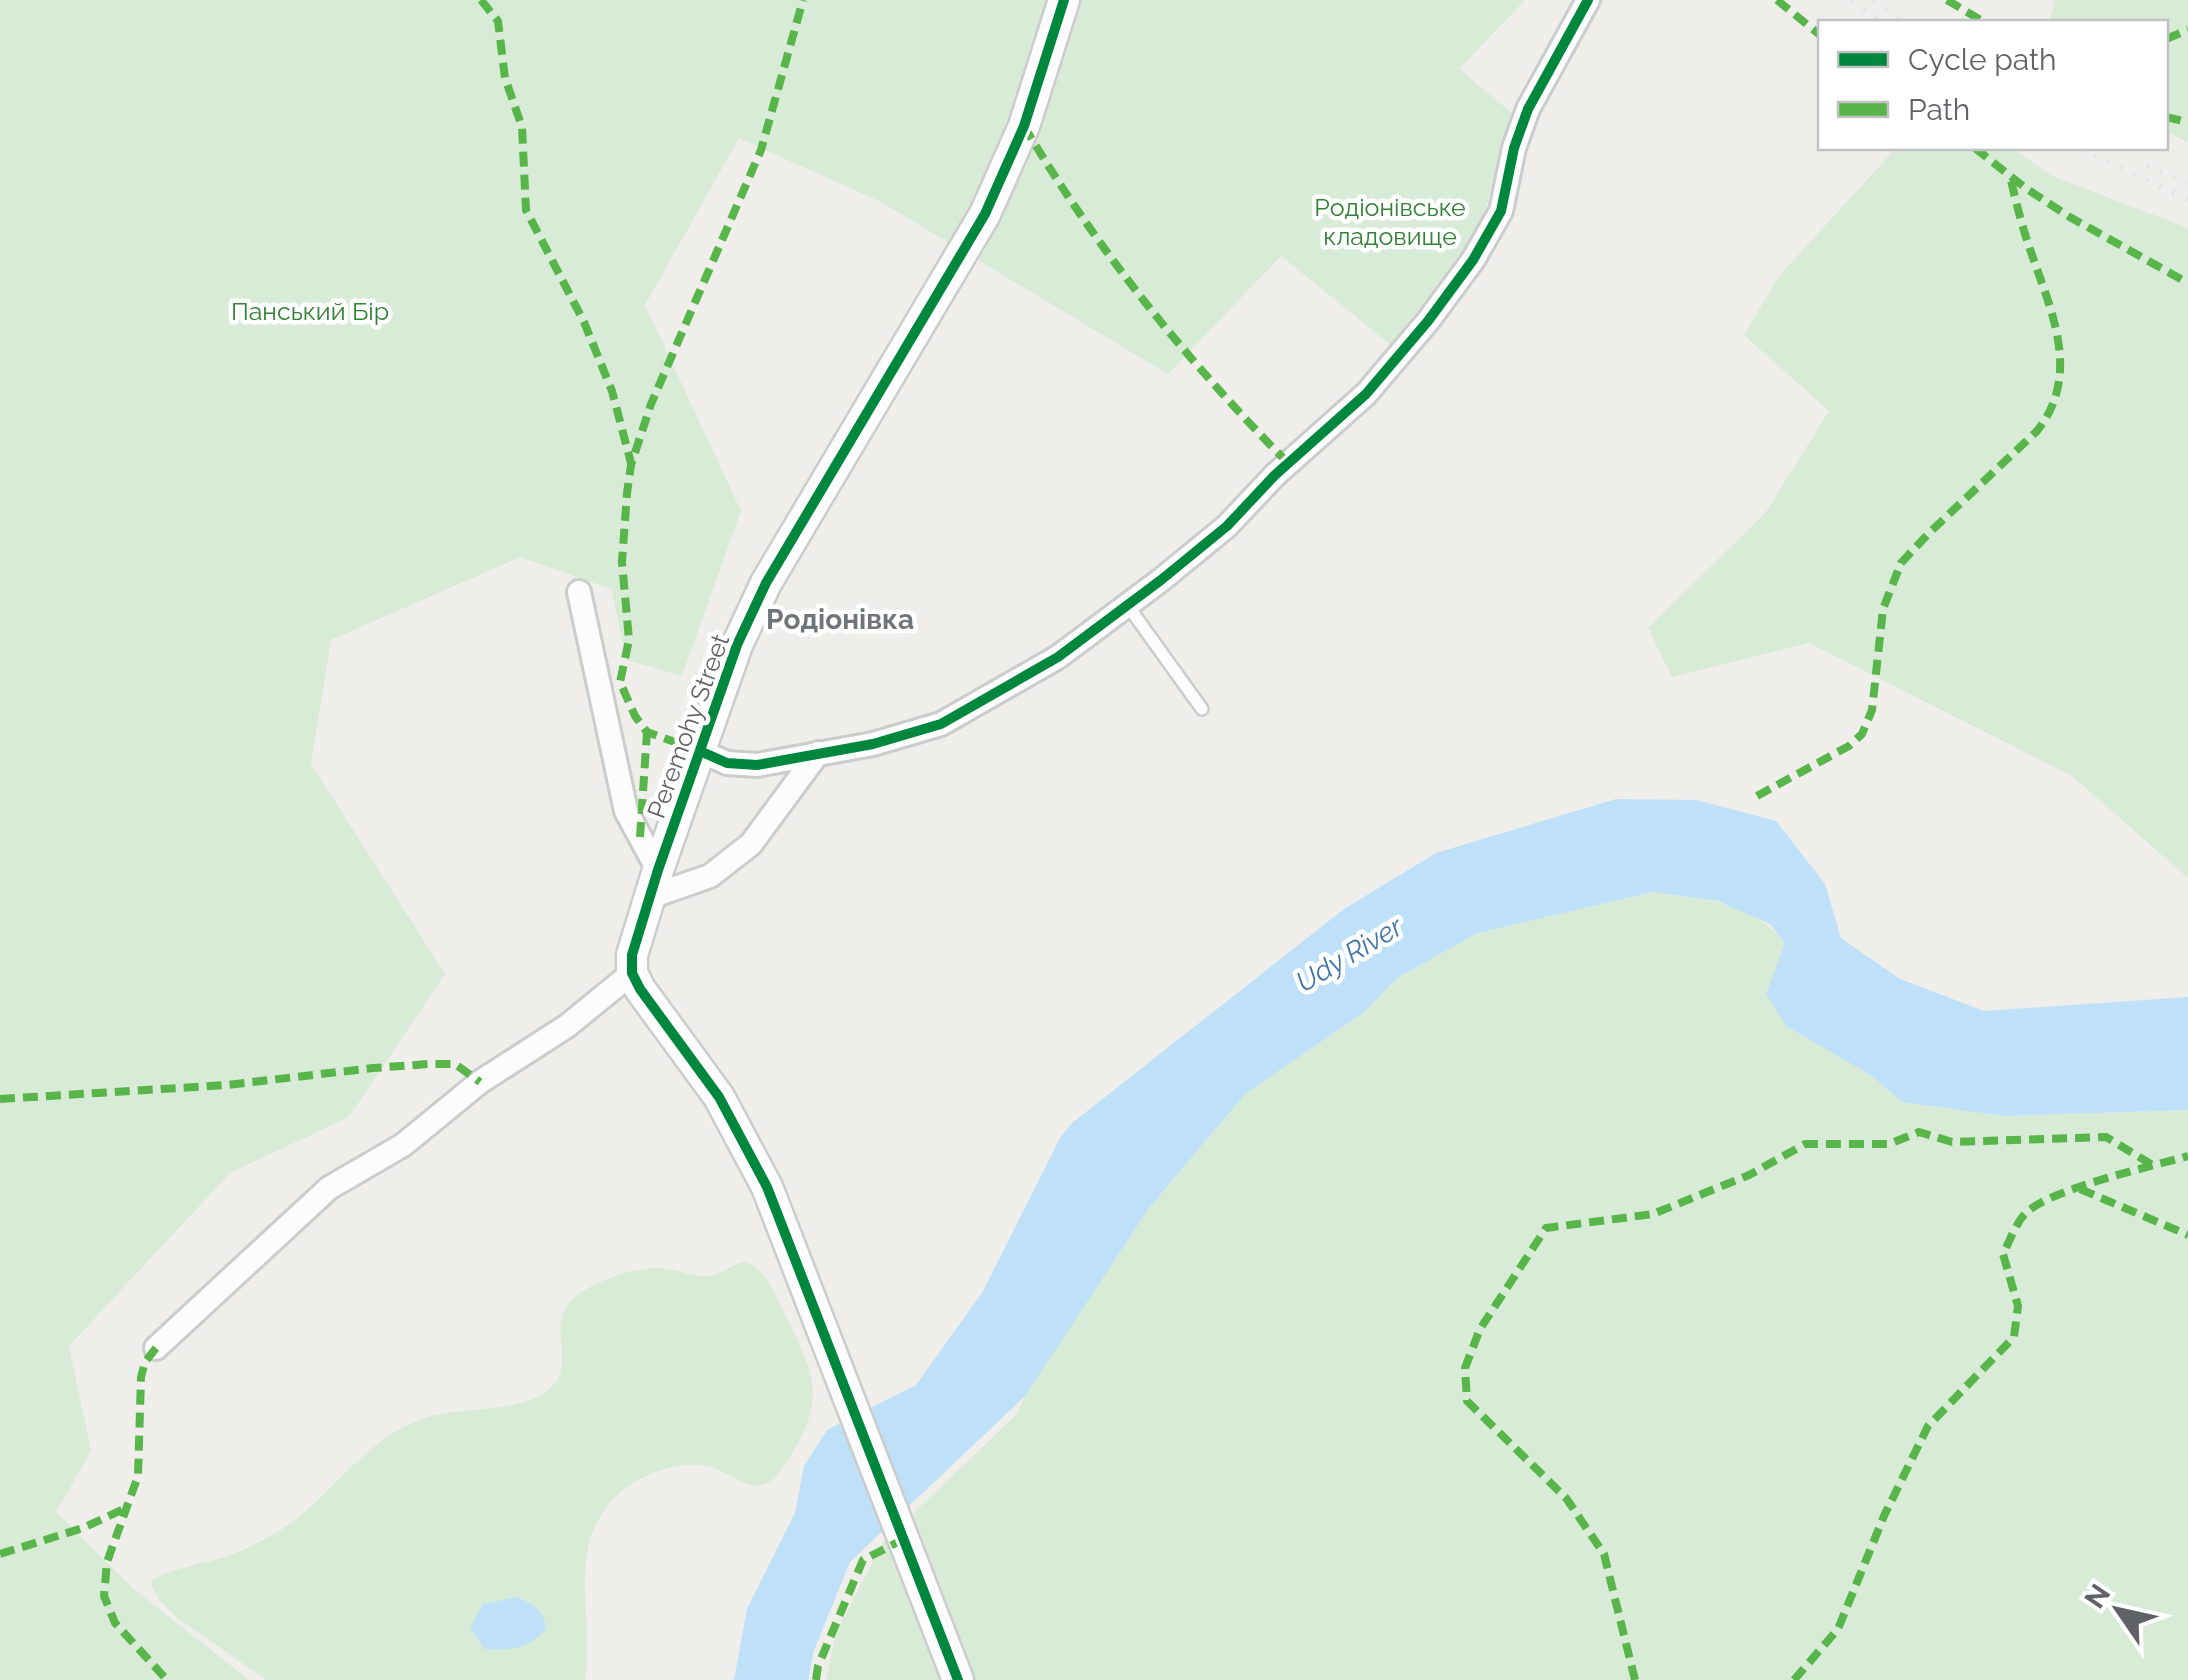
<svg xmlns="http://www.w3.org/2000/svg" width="2188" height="1680" font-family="Raleway,sans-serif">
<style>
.green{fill:#d8ebd6}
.water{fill:#bfe0f9}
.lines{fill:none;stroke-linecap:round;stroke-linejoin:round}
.service-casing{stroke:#cbcccc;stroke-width:16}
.minor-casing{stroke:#cbcccc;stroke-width:28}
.tertiary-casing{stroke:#cbcccc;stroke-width:35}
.service{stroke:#fdfcfc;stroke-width:11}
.minor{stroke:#fdfcfc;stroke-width:22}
.tertiary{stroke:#fdfcfc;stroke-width:30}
.rail{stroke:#e4e4e4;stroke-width:6;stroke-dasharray:2.5 12;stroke-linecap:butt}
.quiet{stroke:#58b549;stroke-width:8;stroke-dasharray:15 8;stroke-linecap:butt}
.cycleway-casing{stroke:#fff;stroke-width:16}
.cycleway{stroke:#00873e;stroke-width:10}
.labels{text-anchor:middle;stroke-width:9;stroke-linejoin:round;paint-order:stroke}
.park-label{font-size:25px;fill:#348238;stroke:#fff}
.street-label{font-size:25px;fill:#5f6368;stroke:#fff}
.neighbourhood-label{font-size:28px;font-weight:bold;fill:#70757a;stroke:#fff}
.water-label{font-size:28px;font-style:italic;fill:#4174aa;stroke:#fff}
</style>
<rect width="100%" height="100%" fill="#efeeea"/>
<g class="green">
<path d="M0 0H1525L1459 69 1512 113 1485 211 1476 232 1392 346 1281 256 1168 374 883 203 739 138 645 305 741 511 682 676 627 660 611 589 520 557 331 640 311 764 445 974 349 1117 230 1173 69 1346 91 1451 56 1512 134 1589 249 1680H0Z"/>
<path d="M2055 0H2188V143L2166 131V22H2049Z"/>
<path d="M1896 148H2012L2052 176 2188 228V878L2072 776 1809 643 1672 677 1648 628 1766 512 1829 411 1744 335 1779 276Z"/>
<path d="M1653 892C1702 898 1752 901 1785 943L1766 994 1786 1026 1872 1076 1902 1102 2004 1116 2188 1110V1680H826L836 1633 883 1542 1016 1415 1025 1395 1149 1208 1245 1094 1363 1013 1397 978 1478 933Z"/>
<path d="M742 1262C765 1264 778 1300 787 1319 814 1373 826 1398 792 1453 784 1466 777 1481 761 1485 745 1488 733 1476 719 1470 683 1455 633 1475 609 1504 567 1554 595 1620 585 1680H267L177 1618 160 1601 151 1586 152 1580C174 1567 200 1565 224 1557 244 1551 261 1541 279 1531 331 1499 362 1440 422 1419 459 1406 506 1414 541 1395 586 1369 539 1324 576 1296 598 1279 642 1264 670 1269 682 1271 693 1277 707 1276 720 1275 729 1267 742 1262Z"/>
</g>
<g class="water">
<path d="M1616 799 1697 800 1776 821 1825 884 1841 938 1900 979 1984 1011 2188 997V1110L2004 1116 1902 1102 1872 1076 1786 1026 1766 994 1785 943 1770 924 1718 901 1653 892 1478 933 1397 978 1363 1013 1245 1094 1149 1208 1025 1396 850 1562 814 1650 808 1680H734L747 1609 795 1513 804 1466 827 1430 916 1385 982 1293 1060 1138 1072 1123 1344 909 1436 853Z"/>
<path d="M517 1597C534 1605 544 1610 546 1629 527 1650 511 1650 484 1649L470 1627 483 1604Z"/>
</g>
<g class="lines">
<defs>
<path id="service" d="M1128 606 1202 709"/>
<g id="minor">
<path d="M579 592 626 811 658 870"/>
<path d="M700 751 727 763 757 765 873 744 941 724 1058 657 1161 580 1227 526 1275 475 1366 394 1428 321 1473 260 1501 211 1514 148 1528 109 1588 0"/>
<path d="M650 897 710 876 751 844 818 753"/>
<path d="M156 1348 329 1188 403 1145 480 1082 567 1026 632 973"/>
</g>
<path id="tertiary" d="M958 1680 767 1187 719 1097 640 989 632 973V955L658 870 737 645 766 583 985 214 1024 126 1064 0"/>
</defs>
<use href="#service" class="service-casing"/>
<use href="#minor" class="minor-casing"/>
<use href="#tertiary" class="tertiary-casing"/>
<use href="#service" class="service"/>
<use href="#minor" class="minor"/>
<use href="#tertiary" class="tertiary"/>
<g class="rail">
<path d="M1852 0 1883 22"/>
<path d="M1874 0 1906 22"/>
<path d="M2081 148 2188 200"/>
<path d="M2147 165 2188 183"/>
</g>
<g class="quiet">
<path d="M481 0 498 21 505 78 522 127 526 210 584 322 612 391 631 463"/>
<path d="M1777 0 1820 35"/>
<path d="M1947 0 1984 22"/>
<path d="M2166 39 2188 30"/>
<path d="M2166 117 2188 122"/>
<path d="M1024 126C1097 250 1187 361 1288 463"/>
<path d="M1975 148 2024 187 2068 216 2188 283"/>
<path d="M700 751 647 732 635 716 620 682 629 640 622 562 627 493 631 465 651 404 761 150 803 0"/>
<path d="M1757 796 1849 746 1862 734 1872 710 1883 609 1901 563 1929 533 2037 431C2082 374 2051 311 2031 252 2022 227 2016 202 2010 176"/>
<path d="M640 837 647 732"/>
<path d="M0 1099 227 1085 373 1068 429 1064H455L480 1082"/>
<path d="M2080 1189 2188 1235"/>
<path d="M156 1348 145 1362 141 1377 138 1476 107 1562 104 1596 115 1623 167 1680"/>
<path d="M0 1554 83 1528 128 1507"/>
<path d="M816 1680 818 1666 863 1560 904 1539"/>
<path d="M1635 1680 1604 1554 1566 1498 1467 1401 1465 1368 1480 1329 1546 1228 1653 1214 1749 1175 1805 1144H1889L1919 1132 1952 1142 2106 1137 2154 1166"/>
<path d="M1794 1680 1838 1629 1884 1516 1928 1426 2014 1337 2018 1306 2003 1254C2010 1241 2016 1222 2026 1213 2050 1189 2150 1167 2188 1156"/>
</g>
<defs>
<g id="cycleway">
<path d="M700 751 727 763 757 765 873 744 941 724 1058 657 1161 580 1227 526 1275 475 1366 394 1428 321 1473 260 1501 211 1514 148 1528 109 1588 0"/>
<path d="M958 1680 767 1187 719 1097 640 989 632 973V955L658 870 737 645 766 583 985 214 1024 126 1064 0"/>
</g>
</defs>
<use href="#cycleway" class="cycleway-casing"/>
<use href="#cycleway" class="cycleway"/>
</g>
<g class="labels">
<g class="park-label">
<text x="1390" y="216">Родіонівське<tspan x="1390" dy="29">кладовище</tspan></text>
<text x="310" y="320">Панський Бір</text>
</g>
<g class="street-label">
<text transform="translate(688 726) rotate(-70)" y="9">Peremohy Street</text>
</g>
<g class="neighbourhood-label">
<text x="840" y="629">Родіонівка</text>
</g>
<g class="water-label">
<text transform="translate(1349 954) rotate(-31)" y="10">Udy River</text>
</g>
</g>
<rect x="1818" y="20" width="350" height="130" fill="#ffffff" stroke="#bfc1c3" stroke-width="2.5"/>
<rect x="1838" y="52" width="50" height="15" fill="#00873e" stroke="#bfc1c3" stroke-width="2.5"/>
<text x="1908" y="70" font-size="30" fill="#5f6368">Cycle path</text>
<rect x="1838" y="102" width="50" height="15" fill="#58b549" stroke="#bfc1c3" stroke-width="2.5"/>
<text x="1908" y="120" font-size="30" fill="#5f6368">Path</text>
<g transform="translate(2118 1610) rotate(304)" stroke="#ffffff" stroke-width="8" paint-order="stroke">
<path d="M0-8L18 38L0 25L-18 38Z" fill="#5f6368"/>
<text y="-15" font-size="28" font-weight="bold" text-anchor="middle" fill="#5f6368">N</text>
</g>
</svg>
